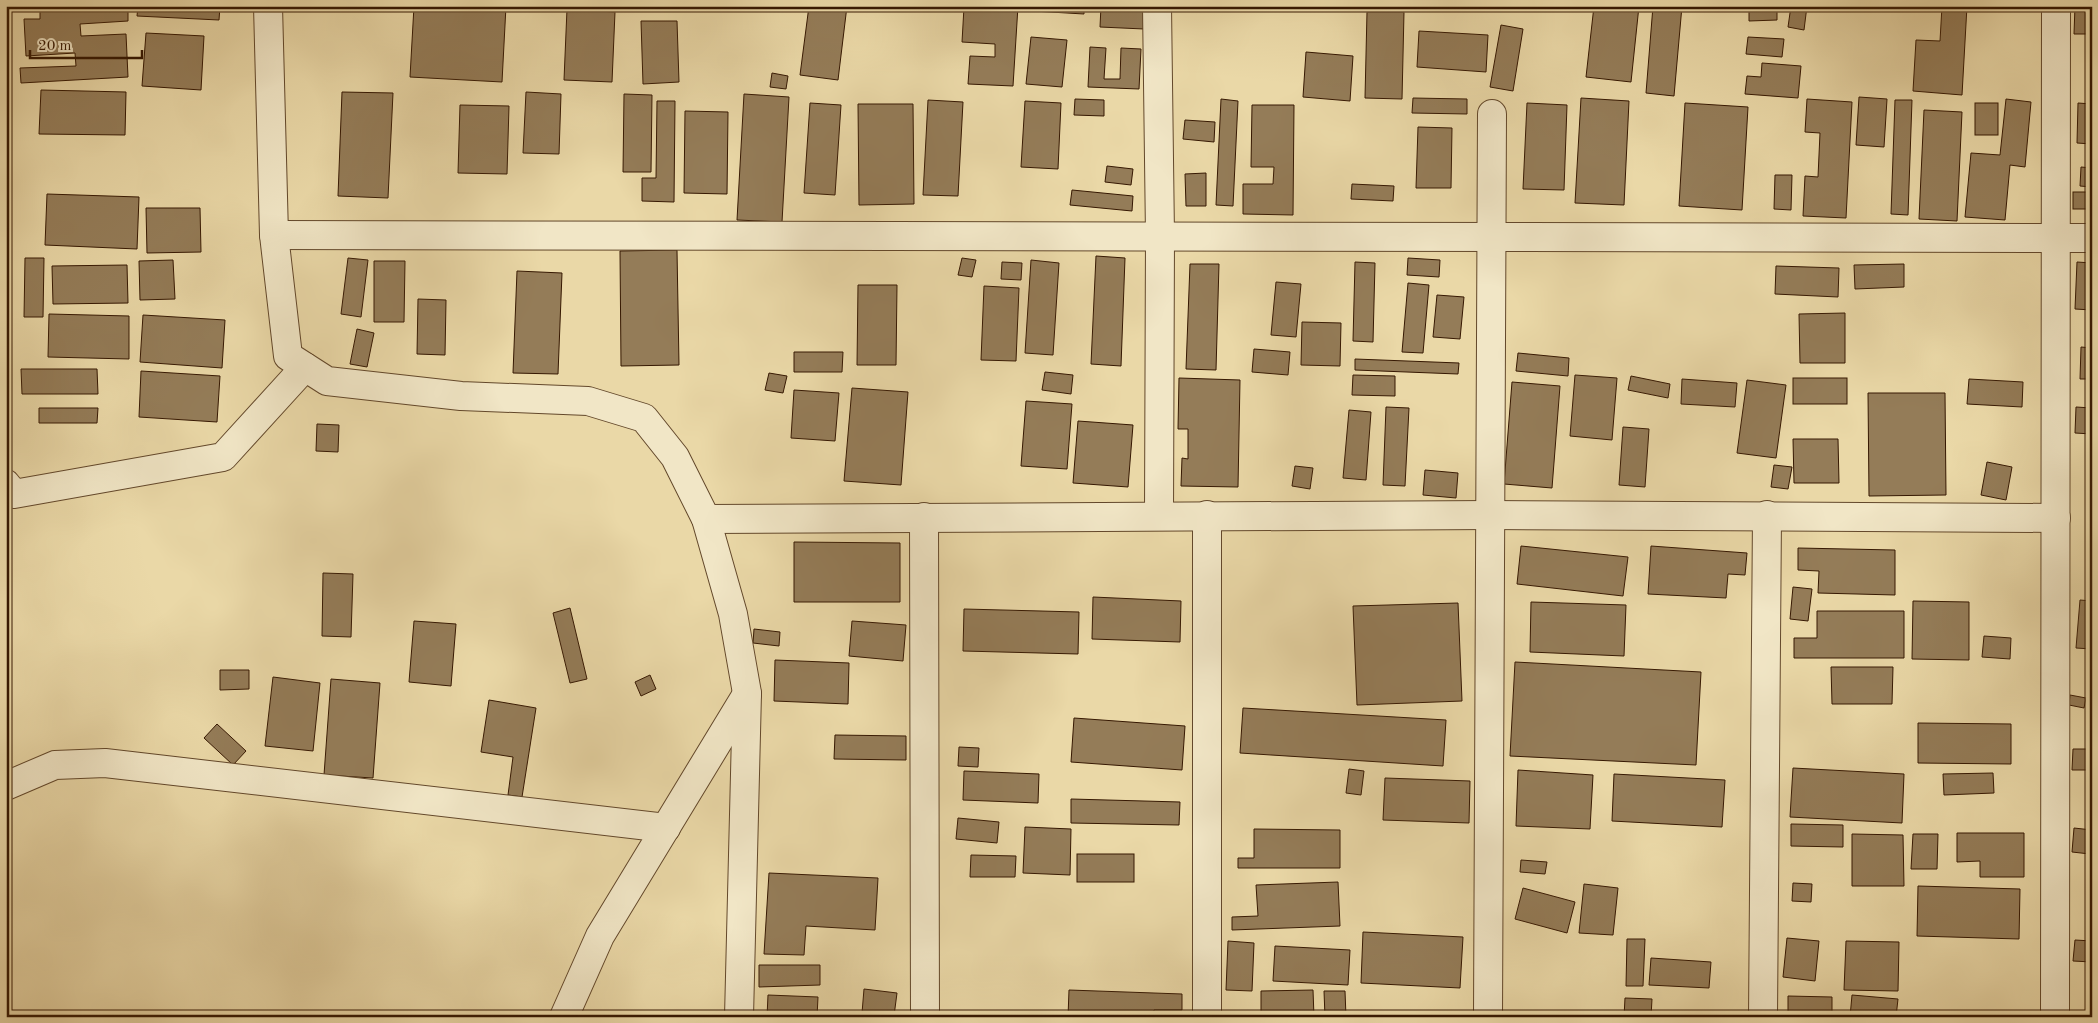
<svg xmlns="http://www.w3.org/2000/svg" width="2098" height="1023" font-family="'Old Standard TT',serif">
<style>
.building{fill:#947c58;stroke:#361802}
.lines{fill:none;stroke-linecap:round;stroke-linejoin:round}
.street-casing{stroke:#63482b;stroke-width:30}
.street{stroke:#f1e6c6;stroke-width:28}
</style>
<rect width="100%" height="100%" fill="#ead8a7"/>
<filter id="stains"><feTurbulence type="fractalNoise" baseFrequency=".004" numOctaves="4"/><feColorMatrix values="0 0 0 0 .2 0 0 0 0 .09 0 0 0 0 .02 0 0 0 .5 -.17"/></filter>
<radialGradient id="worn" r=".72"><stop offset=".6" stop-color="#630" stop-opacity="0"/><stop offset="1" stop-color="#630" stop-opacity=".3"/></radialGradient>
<g class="building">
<path d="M40 6H128V21L80 24 81 36 126 34 128 77 21 83 20 68 76 66 75 53 26 56 24 19H40Z"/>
<path d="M138 6H220L219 20 137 16Z"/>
<path d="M414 6H506L502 82 410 77Z"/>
<path d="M809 6H847L838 80 800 75Z"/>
<path d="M1003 6H1018L1013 86 968 84 970 56 995 57V44L962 42 964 7 1003 9Z"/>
<path d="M1033 6H1084V14L1033 11Z"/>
<path d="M1101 6H1145L1144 29 1100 27Z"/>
<path d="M1594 6H1639L1631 82 1586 77Z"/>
<path d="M1653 6H1682L1674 96 1646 93Z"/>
<path d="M1749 6H1777V20L1749 21Z"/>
<path d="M1791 6H1807L1804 30 1788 27Z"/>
<path d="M1942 6H1967L1962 95 1913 91 1916 40 1940 41Z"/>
<path d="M2075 6H2092V34H2074Z"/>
<path d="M567 9 615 12 612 82 564 80Z"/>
<path d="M1367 12H1404L1402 99 1365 98Z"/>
<path d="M641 21H677L679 82 643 84Z"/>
<path d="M1501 25 1523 29 1513 91 1490 87Z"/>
<path d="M1419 31 1488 35 1486 72 1417 67Z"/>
<path d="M146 33 204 36 201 90 142 86Z"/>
<path d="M1031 37 1067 40 1062 87 1026 84Z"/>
<path d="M1748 37 1784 39 1782 57 1746 54Z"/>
<path d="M1090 47 1106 48 1104 79H1120L1121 48 1141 49 1139 89 1088 87Z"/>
<path d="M1306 52 1353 56 1350 101 1303 97Z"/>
<path d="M1762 63 1801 66 1798 98 1745 94 1747 76 1761 77Z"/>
<path d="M772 73 788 76 786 89 770 87Z"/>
<path d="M41 90 126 92 125 135 39 134Z"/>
<path d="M342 92 393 93 388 198 338 196Z"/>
<path d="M526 92 561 94 559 154 523 153Z"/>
<path d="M624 94 652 95 651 172H623Z"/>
<path d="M744 94 789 97 782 222 737 220Z"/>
<path d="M1859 97 1887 99 1884 147 1856 145Z"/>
<path d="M1413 98 1467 99V114L1412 113Z"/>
<path d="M1581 98 1629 101 1624 205 1575 203Z"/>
<path d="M1075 99 1104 100V116L1074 115Z"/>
<path d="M1221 99 1238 101 1233 206 1216 205Z"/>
<path d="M1807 99 1852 102 1846 218 1803 216 1805 176 1818 177 1820 133 1805 132Z"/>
<path d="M2006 99 2031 102 2025 167 2010 165 2005 220 1965 217 1971 153 2000 155Z"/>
<path d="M928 100 963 102 958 196 923 195Z"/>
<path d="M1895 100H1912L1908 215 1891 214Z"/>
<path d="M657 101H675L674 202 642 201V178H656Z"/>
<path d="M1025 101 1061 103 1058 169 1021 167Z"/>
<path d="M810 103 841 105 835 195 804 193Z"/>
<path d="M1527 103 1567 105 1564 190 1523 189Z"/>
<path d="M1685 103 1748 107 1742 210 1679 206Z"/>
<rect x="1975" y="103" width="23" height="32"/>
<path d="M2078 103 2092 104V144L2077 143Z"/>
<path d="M858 104H913L914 204 859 205Z"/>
<path d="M460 105 509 106 507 174 458 173Z"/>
<path d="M1252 105H1294L1293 215 1243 214V184H1273L1274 167H1251Z"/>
<path d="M1924 110 1962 112 1957 221 1919 219Z"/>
<path d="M685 111 728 112 727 194 684 193Z"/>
<path d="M1185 120 1215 122 1214 142 1183 139Z"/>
<path d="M1418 127 1452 128 1451 188H1416Z"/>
<path d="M1107 166 1133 169 1131 185 1105 182Z"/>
<path d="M2081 167 2092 168V187L2080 186Z"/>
<path d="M1206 173V206H1186L1185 174Z"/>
<path d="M1775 175H1792L1791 210 1774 209Z"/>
<path d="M1352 184 1394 186 1393 201 1351 199Z"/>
<path d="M1072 190 1133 196 1132 211 1070 205Z"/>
<rect x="2073" y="192" width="19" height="17"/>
<path d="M47 194 139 197 137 249 45 245Z"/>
<path d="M146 208H200L201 252 147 253Z"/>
<path d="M677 250 679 365 621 366 620 251Z"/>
<path d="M1096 256 1125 258 1121 366 1091 364Z"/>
<path d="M25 258H44L43 317H24Z"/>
<path d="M348 258 368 260 361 317 341 314Z"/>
<path d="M962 258 976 260 972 277 958 275Z"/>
<path d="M1408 258 1440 260 1439 277 1407 275Z"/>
<path d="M173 260 175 299 140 300 139 261Z"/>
<path d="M1031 260 1059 263 1053 355 1025 353Z"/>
<path d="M374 261H405L404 322H374Z"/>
<path d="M1002 262 1022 263 1021 280 1001 279Z"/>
<path d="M1355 262 1375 263 1373 342 1353 341Z"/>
<path d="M2077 262 2092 263V310L2075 309Z"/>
<path d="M1190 264H1219L1216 370 1186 369Z"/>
<path d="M1904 264V287L1855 289 1854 265Z"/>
<path d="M127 265 128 303 53 304 52 266Z"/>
<path d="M1776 266 1839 268 1838 297 1775 294Z"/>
<path d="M517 271 562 273 558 374 513 373Z"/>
<path d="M1276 282 1301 284 1296 337 1271 335Z"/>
<path d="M1408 283 1429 285 1423 353 1402 352Z"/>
<path d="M858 285H897L896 365H857Z"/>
<path d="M984 286 1019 288 1016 361 981 360Z"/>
<path d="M1437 295 1464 297 1460 339 1433 337Z"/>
<path d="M418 299 446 300 445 355 417 354Z"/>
<path d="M1845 313V363H1800L1799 314Z"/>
<path d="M49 314 129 316V359L48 357Z"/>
<path d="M143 315 225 320 222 368 140 362Z"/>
<path d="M1302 322 1341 323 1340 366 1301 365Z"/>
<path d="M357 329 374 333 367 367 350 364Z"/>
<path d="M2081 347 2092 348V379H2080Z"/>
<path d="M1254 349 1290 352 1288 375 1252 372Z"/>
<path d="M794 352H843L842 372H794Z"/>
<path d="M1518 353 1569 358 1568 376 1516 371Z"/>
<path d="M1355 359 1459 363 1458 374 1355 370Z"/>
<path d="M21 369H97L98 394H22Z"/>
<path d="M141 371 220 376 217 422 139 417Z"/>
<path d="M1045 372 1073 375 1071 394 1042 390Z"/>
<path d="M769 373 787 376 783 393 765 390Z"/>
<path d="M1353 375 1395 376V396L1352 395Z"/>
<path d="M1575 375 1617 378 1612 440 1570 436Z"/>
<path d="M1631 376 1670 384 1668 398 1628 390Z"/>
<path d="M1179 378 1240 380 1238 487 1181 486 1182 458 1188 459V429H1178Z"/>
<rect x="1793" y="378" width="54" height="26"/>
<path d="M1682 379 1737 383 1735 407 1681 404Z"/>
<path d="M1969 379 2023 382 2022 407 1967 404Z"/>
<path d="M1747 380 1786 385 1776 458 1737 453Z"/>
<path d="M1512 382 1560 386 1552 488 1504 484Z"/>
<path d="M852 388 908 392 901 485 844 481Z"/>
<path d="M794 390 839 393 835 441 791 438Z"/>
<path d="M1868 393H1945L1946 495 1869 496Z"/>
<path d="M1026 401 1072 404 1067 469 1021 466Z"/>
<path d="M1386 407 1409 408 1405 486 1383 485Z"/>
<path d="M2076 407 2092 408V434L2075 433Z"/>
<path d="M39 408H98L97 423H39Z"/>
<path d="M1349 410 1371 412 1366 480 1343 478Z"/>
<path d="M1078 421 1133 425 1128 487 1073 483Z"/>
<path d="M317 424 339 425 338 452 316 451Z"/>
<path d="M1623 427 1649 429 1645 487 1619 485Z"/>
<path d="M1793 439H1838L1839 483H1794Z"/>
<path d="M1987 462 2012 467 2006 500 1981 495Z"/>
<path d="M1774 465 1792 467 1788 489 1771 487Z"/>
<path d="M1295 466 1313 468 1310 489 1292 486Z"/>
<path d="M1425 470 1458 473 1456 498 1423 495Z"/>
<path d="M794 542 900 543V602H794Z"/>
<path d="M1521 546 1628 557 1623 596 1517 584Z"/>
<path d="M1651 546 1747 553 1745 575 1728 574 1726 598 1648 594Z"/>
<path d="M1798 548 1895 550V595L1818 593 1819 571 1798 570Z"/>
<path d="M323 573 353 574 351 637 322 636Z"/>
<path d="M1793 587 1812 589 1808 621 1790 619Z"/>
<path d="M1093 597 1181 601 1180 642 1092 639Z"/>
<path d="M2080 600 2092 601V649L2076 648Z"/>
<path d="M1913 601 1969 602V660L1912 659Z"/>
<path d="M1531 602 1626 605 1624 656 1530 652Z"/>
<path d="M1458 603 1462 701 1357 705 1353 606Z"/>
<path d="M570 608 587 679 570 683 553 613Z"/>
<path d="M964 609 1079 612 1078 654 963 651Z"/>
<path d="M1817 611H1904V658H1794V638H1817Z"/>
<path d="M414 621 456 624 451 686 409 682Z"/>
<path d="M852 621 906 625 903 661 849 656Z"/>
<path d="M754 629 780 632 779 646 753 643Z"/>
<path d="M1984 636 2011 638 2010 659 1982 657Z"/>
<path d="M775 660 849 663 848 704 774 701Z"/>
<path d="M1515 662 1701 672 1696 765 1510 756Z"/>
<path d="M1831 667H1893L1892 704H1832Z"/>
<path d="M220 670H249V689L220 690Z"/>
<path d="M650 675 656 689 641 696 635 682Z"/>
<path d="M273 677 320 683 313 751 265 746Z"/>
<path d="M331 679 380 683 373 778 324 775Z"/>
<path d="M2070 695 2086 698 2084 708 2069 705Z"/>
<path d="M489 700 536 708 522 797 508 795 513 757 481 752Z"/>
<path d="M1243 708 1446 720 1443 766 1240 753Z"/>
<path d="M1074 718 1185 726 1182 770 1071 762Z"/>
<path d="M1918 723 2011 724V764L1918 763Z"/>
<path d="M217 724 246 751 233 765 204 738Z"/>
<path d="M835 735 906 736V760L834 759Z"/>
<path d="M959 747 979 748 978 767 958 766Z"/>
<path d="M2073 749H2092V770H2072Z"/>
<path d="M1793 768 1904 774 1902 823 1790 817Z"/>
<path d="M1349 769 1364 771 1361 795 1346 793Z"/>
<path d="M1518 770 1593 775 1590 829 1516 826Z"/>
<path d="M964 771 1039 774 1038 803 963 800Z"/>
<path d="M1993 773 1994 793 1944 795 1943 774Z"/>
<path d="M1614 774 1725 780 1722 827 1612 821Z"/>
<path d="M1385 778 1470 781 1469 823 1383 820Z"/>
<path d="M1071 799 1180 802 1179 825 1071 823Z"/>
<path d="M958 818 999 822 997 843 956 839Z"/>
<path d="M1791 824 1843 825V847L1791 846Z"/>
<path d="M1025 827 1071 829 1070 875 1023 873Z"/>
<path d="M2074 828 2092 830 2090 854 2072 852Z"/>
<path d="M1254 829 1340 830V868H1238V858H1254Z"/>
<path d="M1957 833H2024V877H1980V861L1957 862Z"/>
<path d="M1852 834 1903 835 1904 886H1852Z"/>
<path d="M1913 834H1938L1937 869H1911Z"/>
<rect x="1077" y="854" width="57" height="28"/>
<path d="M971 855 1016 856 1015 877H970Z"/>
<path d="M1521 860 1547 862 1545 874 1520 872Z"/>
<path d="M769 873 878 878 875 930 806 926 804 955 764 954Z"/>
<path d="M1338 882 1340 926 1232 930V917L1258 916 1256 885Z"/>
<path d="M1793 883 1812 884 1811 902 1792 901Z"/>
<path d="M1584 884 1618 888 1613 935 1579 933Z"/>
<path d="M1918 886 2020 889 2019 939 1917 936Z"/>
<path d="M1523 888 1575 902 1567 933 1515 919Z"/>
<path d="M1363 932 1463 937 1460 988 1361 983Z"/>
<path d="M1787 938 1819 941 1815 981 1783 977Z"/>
<path d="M1627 939H1645L1643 986H1626Z"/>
<path d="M2075 940 2092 941V962L2073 961Z"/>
<path d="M1228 941 1254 943 1252 991 1226 990Z"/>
<path d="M1846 941 1899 942 1898 991 1844 990Z"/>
<path d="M1275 946 1350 950 1348 985 1273 981Z"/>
<path d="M1651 958 1711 962 1709 988 1649 985Z"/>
<path d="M759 965H820V985L759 987Z"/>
<path d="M864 989 897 993 894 1016 862 1013Z"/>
<path d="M1069 990 1182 994V1010H1154V1017H1068Z"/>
<path d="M1313 990 1314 1017H1261V991Z"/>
<path d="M1324 991H1345L1346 1017H1325Z"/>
<path d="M768 995 818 997 817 1017H767Z"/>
<path d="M1852 995 1898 999 1896 1017H1850Z"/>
<path d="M1788 996 1832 997V1017H1788Z"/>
<path d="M1625 998 1652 999 1651 1017H1624Z"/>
</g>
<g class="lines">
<defs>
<g id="street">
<path d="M268 6 274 235 288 356 327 381 461 396 588 401 644 418 675 457 706 519 733 614 747 693 739 1017"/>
<path d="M1157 6 1160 236 1159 516"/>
<path d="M274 235 2092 238"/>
<path d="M6 484 14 494 223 457 305 367"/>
<path d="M1207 515V1017"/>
<path d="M924 517 925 1017"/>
<path d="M706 519 1491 515 2056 518"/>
<path d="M6 786 55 765 105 763 666 828"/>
<path d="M564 1017 600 936 747 694"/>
<path d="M1488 1017 1492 114"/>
<path d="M1763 1017 1767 515"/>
<path d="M2055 1017 2056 6"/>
</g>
</defs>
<use href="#street" class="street-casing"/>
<use href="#street" class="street"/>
</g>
<rect width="2098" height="1023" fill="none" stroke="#ead8a7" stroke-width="25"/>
<rect x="8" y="8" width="2083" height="1008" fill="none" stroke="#361802" stroke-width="2.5"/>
<rect x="12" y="12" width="2073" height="998" fill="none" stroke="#361802"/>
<path d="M30 50v8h112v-8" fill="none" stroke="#361802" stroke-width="2.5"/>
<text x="38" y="50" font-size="15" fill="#361802" stroke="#f1e6c6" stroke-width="4" paint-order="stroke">20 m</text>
<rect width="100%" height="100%" filter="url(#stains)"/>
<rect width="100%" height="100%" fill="url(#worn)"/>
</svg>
